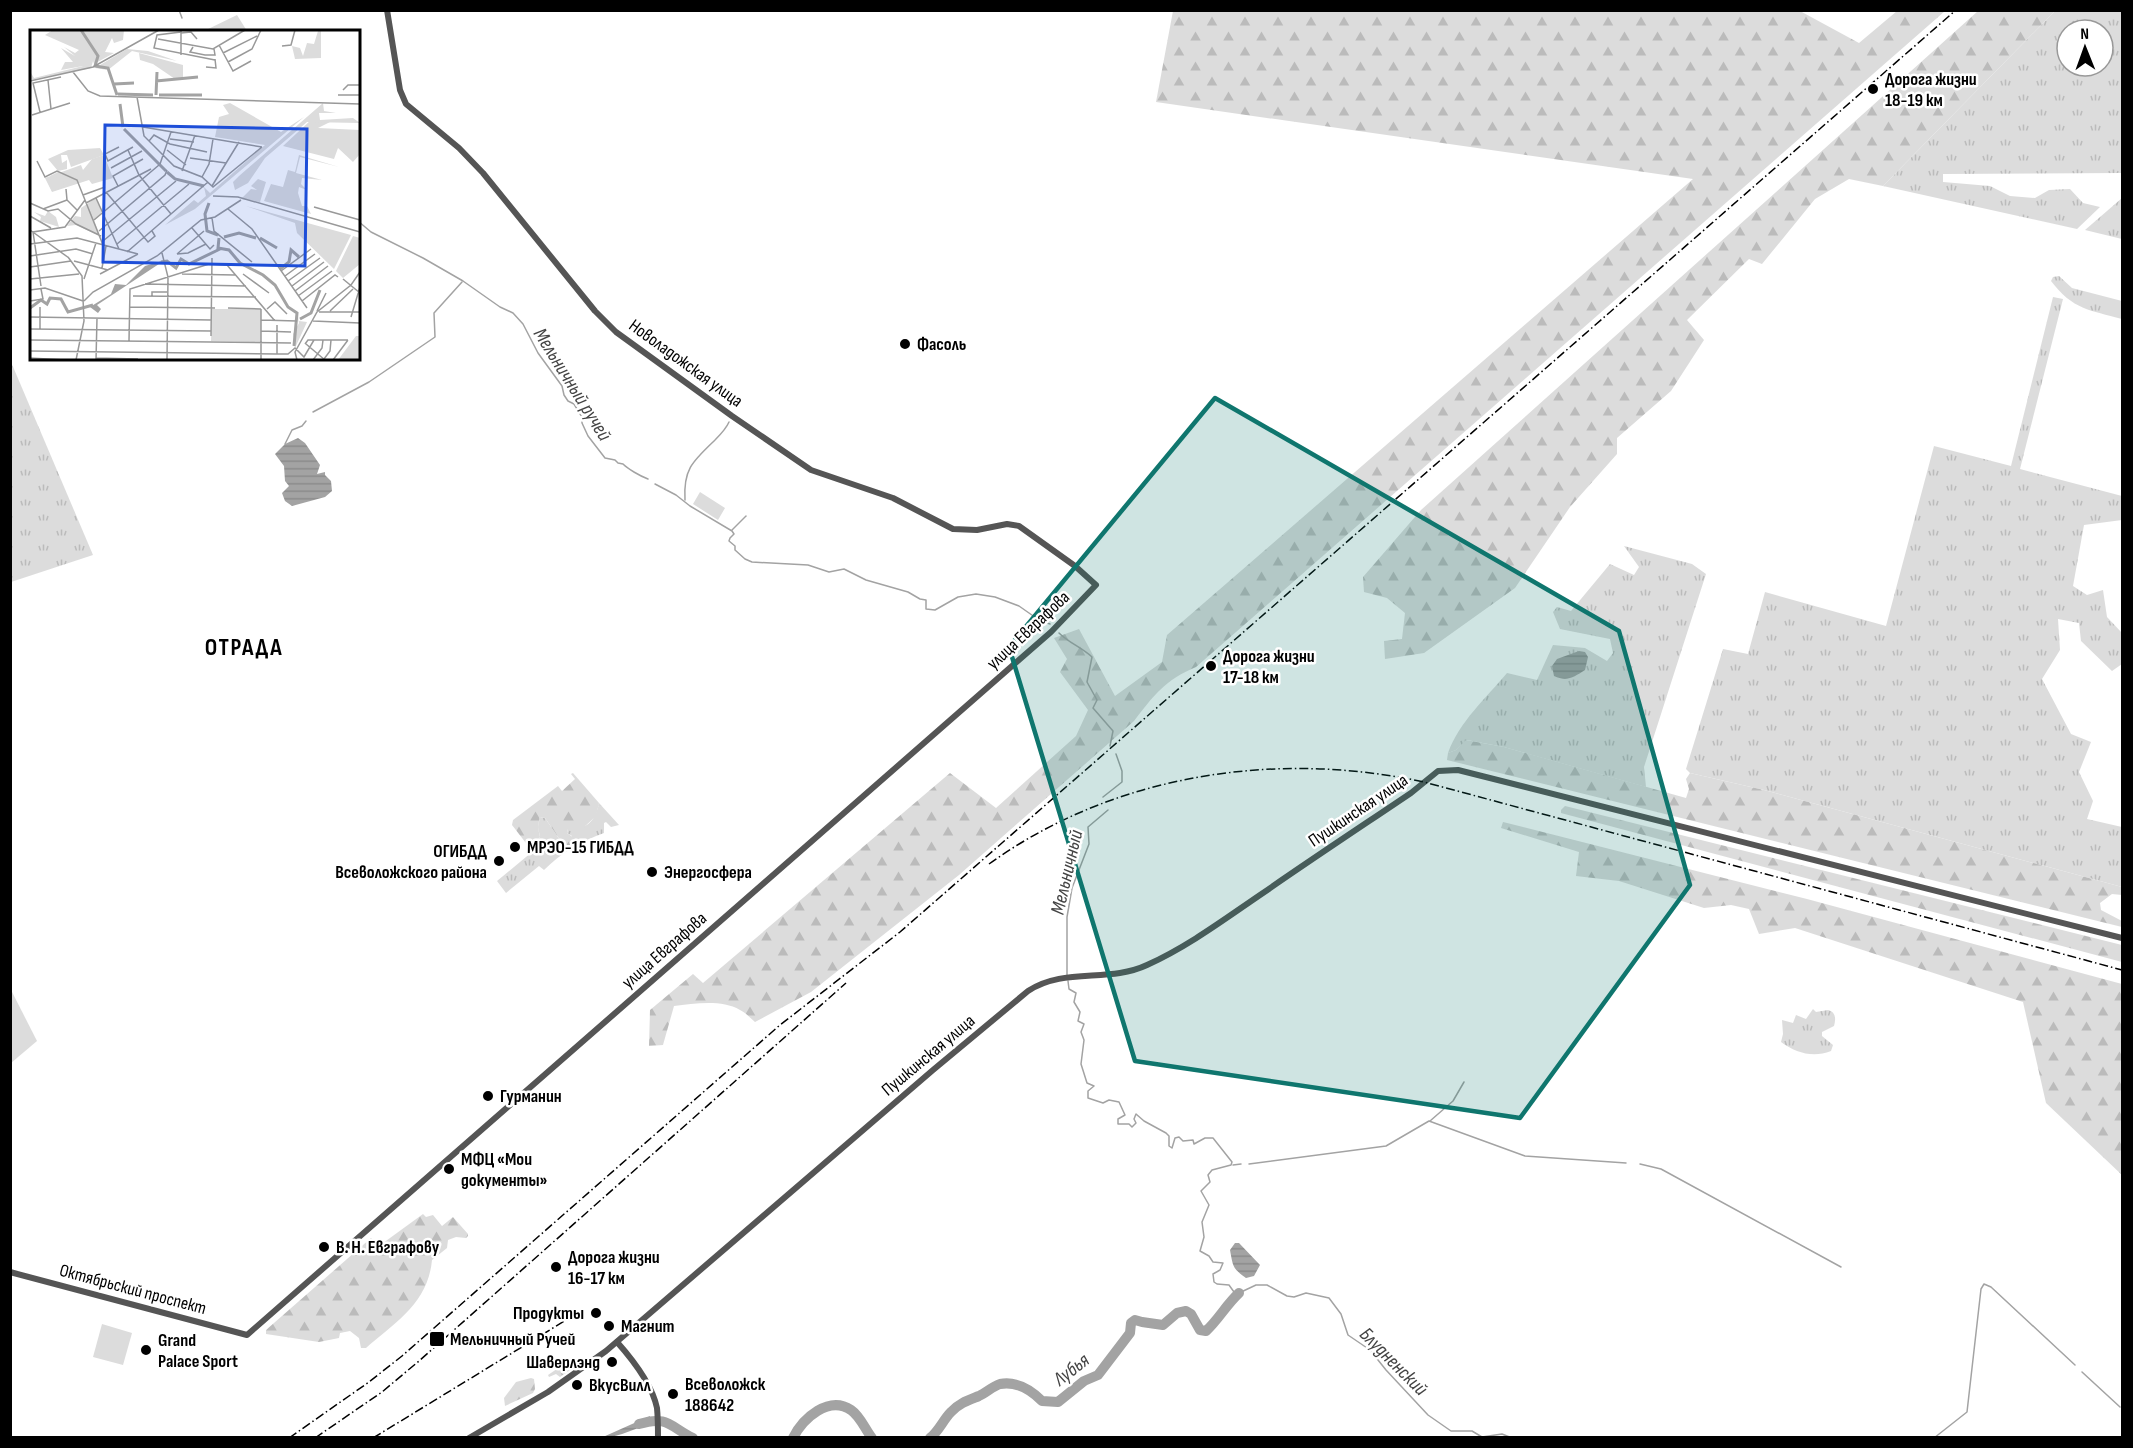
<svg xmlns="http://www.w3.org/2000/svg" width="2133" height="1448" font-family="'Sofia Sans Condensed',sans-serif">
<style>
.grass{fill:url(#grass-tufts);fill-rule:evenodd}
.forest{fill:url(#forest-firs)}
.park{fill:#dcdcdc}
.water{fill:url(#water-rules)}
.lines{fill:none;stroke-linecap:round;stroke-linejoin:round}
.stream{stroke:#a3a3a3;stroke-width:1.5}
.river{stroke:#a3a3a3;stroke-width:10}
.minor{stroke:#555;stroke-width:6}
.rail{stroke:#000;stroke-width:1.5;stroke-dasharray:9 3 1.5 3;stroke-linecap:butt}
.marked{fill:#0f766e;fill-opacity:0.2;stroke:#0f766e;stroke-width:4.5;stroke-linejoin:round}
.poi-dot{fill:#000;stroke:#fff;stroke-width:2}
.labels{text-anchor:middle;stroke-width:5;stroke-linejoin:round;paint-order:stroke}
.poi-label{font-size:18px;font-weight:bold;fill:#000;stroke:#fff;text-anchor:start}
.street-label{font-size:18px;fill:#000;stroke:#fff}
.water-label{font-size:20px;font-style:italic;fill:#444;stroke:#fff}
.district-label{font-size:24px;font-weight:bold;letter-spacing:1.5px;fill:#000;stroke:#fff}
.inset-river{fill:none;stroke:#a3a3a3;stroke-width:3}
.inset-road{fill:none;stroke:#999;stroke-width:1.5}
.view{fill:#1d4ed8;fill-opacity:0.15;stroke:#1d4ed8;stroke-width:3}
.inset-edge{fill:none;stroke:#000;stroke-width:3}
</style>
<defs>
<pattern id="grass-tufts" width="24" height="20" patternUnits="userSpaceOnUse" patternTransform="scale(1.5)"><rect width="24" height="20" fill="#dcdcdc"/><path d="M3 7l-1-3M5 7V3M7 7l1-3M15 17l-1-3M17 17v-4M19 17l1-3" fill="none" stroke="#bbb"/></pattern>
<pattern id="forest-firs" width="22" height="20" patternUnits="userSpaceOnUse" patternTransform="scale(1.5)"><rect width="22" height="20" fill="#dcdcdc"/><path d="M5 1l3.5 6h-7zM16 11l3.5 6h-7z" fill="#bbb"/></pattern>
<pattern id="water-rules" width="6" height="5" patternUnits="userSpaceOnUse" patternTransform="scale(1.5)"><rect width="6" height="5" fill="#a3a3a3"/><path d="M0 2.5h6" fill="none" stroke="#8b8b8b"/></pattern>
</defs>
<rect width="100%" height="100%" fill="#fff"/>
<g class="grass">
<path d="M2055 11H2122V173L1943 174V182L1990 186 2010 196 2035 198 2049 190 2070 189 2083 203 2100 207 2077 229 1883 186ZM2067 30H2103V66H2067Z"/>
<path d="M2122 198V239L2085 230Z"/>
<path d="M2059 276 2072 288 2122 301V319C2090 310 2073 310 2051 281L2053 277Z"/>
<path d="M2053 297 2063 299 2020 469 2122 496V520L2084 525 2073 586 2087 595 2103 590 2107 617 2122 633V664L2112 671 2081 641 2079 623 2058 619 2060 650 2042 679 2071 734 2091 742 2079 772 2093 801 2087 819 2122 827V887L1764 790 1690 773 1686 769 1723 649 1748 654 1765 592 1886 626 1934 446 2011 466Z"/>
<path d="M11 362 93 555 11 582H10Z"/>
<path d="M1624 546 1692 564 1706 574 1644 767 1646 787 1504 747 1467 740 1456 750 1448 753C1459 722 1487 697 1507 673L1537 680 1553 645 1585 648 1607 661 1613 653 1610 639 1560 629 1553 612 1557 607 1571 611 1610 564 1634 575 1639 567Z"/>
<path d="M599 803 619 825 611 827 606 822 604 823V833C581 841 560 854 544 870L539 866 506 893 497 881 532 852 529 847 540 837 538 827 540 817 545 818 560 840 559 844 548 848 563 850 572 845V836L567 833 568 829C586 830 595 822 599 803Z"/>
<path d="M1813 1009 1816 1012 1828 1010C1836 1012 1836 1019 1834 1026L1822 1032V1036L1833 1045 1831 1051C1813 1058 1796 1053 1781 1042L1783 1034 1782 1020 1793 1023 1796 1015 1806 1019Z"/>
<path d="M573 1358 579 1364 560 1377 556 1374 549 1377 548 1375Z"/>
</g>
<g class="forest">
<path d="M1800 11 1859 43 1897 11H1945L1196 667C1165 680 1154 695 1134 721L959 875 811 992 755 1022C750 1018 745 1012 740 1010 721 999 694 1004 674 1006L663 1045 649 1046 650 1010 693 974 703 983 950 773 996 808 1076 736 1088 710 1060 672 1067 659 1054 638 1079 629 1115 696 1162 662 1167 635 1693 179 1156 102 1173 11Z"/>
<path d="M1978 11H2055L1883 186 1849 179 1815 199 1762 264 1749 259 1687 320 1704 340 1671 391 1617 438V454L1570 507 1515 588 1424 653 1385 659 1384 641 1402 639 1405 613 1387 598 1364 592 1363 577 1421 510Z"/>
<path d="M1466 740 1504 747 1686 798 1689 789 1686 779 1690 773 1764 790 2122 887V895L2112 894 2100 903 2101 910 2122 921V927L1447 760 1448 753 1456 750Z"/>
<path d="M573 773 599 803 596 816 580 831 568 829 567 833 574 838V843L546 858 543 856V851L559 844 560 840 545 818 540 817C538 823 538 830 540 837L529 847 512 825 513 820 558 786 562 791 575 779 571 774Z"/>
<path d="M1565 806 2122 945V962L1561 813V810Z"/>
<path d="M1503 822 1807 899 2122 984V1175L2046 1103 2023 1002 1795 928 1759 934 1749 909 1731 905 1704 908 1619 881 1576 876 1579 852 1501 828Z"/>
<path d="M423 1214 426 1217 433 1215 442 1226 453 1217 468 1234V1236L466 1238 456 1237 448 1240 447 1248 432 1260C428 1303 396 1322 366 1348H361L359 1338 350 1331 340 1333 339 1338 319 1342 266 1334V1330L371 1238 379 1246Z"/>
<path d="M531 1378 534 1379 535 1389 533 1393 505 1406 504 1398 516 1382Z"/>
</g>
<g class="park">
<path d="M237 15 247 31H204Z"/>
<path d="M700 492 725 508 718 520 693 504Z"/>
<path d="M10 988 37 1041 11 1063H10Z"/>
<path d="M102 1324 132 1333 123 1365 93 1357Z"/>
</g>
<g class="water">
<path d="M298 438 305 443 320 465 317 474 325 472V475L331 481 332 491 325 497 292 506 285 501 282 493 289 486 285 481 284 466 275 454 285 444Z"/>
<path d="M1579 651 1585 652 1588 657 1585 670C1574 677 1567 682 1554 676L1552 666 1557 659Z"/>
<path d="M1235 1243H1239L1260 1265 1254 1276 1246 1278C1232 1268 1233 1266 1230 1250Z"/>
<path d="M650 1416V1425C633 1428 620 1438 603 1437Z"/>
</g>
<g class="lines">
<g class="stream">
<path d="M179 10 182 18"/>
<path d="M358 221 371 232 423 258 463 281 500 307 513 313 523 324 538 353 562 386 564 395 568 401 574 404 582 417V423L588 436 605 458 615 460 618 463 623 464C628 469 640 476 648 479"/>
<path d="M313 412 369 382 435 337 434 313 462 282"/>
<path d="M285 444 292 430 302 426 306 421"/>
<path d="M655 484 676 495 690 506 732 531 734 534 730 538 729 541 735 546V550L745 559 752 562 808 565 829 572 844 569 866 580 908 592 920 599 926 600V609L935 610 958 597 976 594 995 597 1019 606 1039 620 1050 624"/>
<path d="M685 500C683 469 693 461 715 440 720 435 726 429 729 422"/>
<path d="M732 530 746 516"/>
<path d="M1059 633C1069 643 1081 647 1092 657L1087 682 1097 700 1093 708 1113 731 1110 746"/>
<path d="M1103 797 1122 782V771L1116 754"/>
<path d="M1067 976V917L1072 888 1089 844 1088 827 1108 810"/>
<path d="M1068 981 1069 989 1076 993 1074 1002 1080 1012 1078 1021 1084 1024 1081 1032 1084 1040 1081 1064 1087 1083 1094 1086 1088 1091V1098L1103 1103 1109 1100 1119 1102 1125 1115 1118 1119V1124H1129L1132 1127 1136 1123 1134 1119 1136 1114 1144 1121 1166 1133 1169 1136V1146L1172 1148 1175 1138 1179 1137 1183 1141 1193 1140 1194 1144 1205 1138H1213L1232 1162 1231 1165 1212 1170 1208 1175 1210 1182 1201 1191 1209 1205 1202 1222 1204 1237 1200 1251 1209 1256 1213 1262 1223 1263 1220 1270 1213 1274 1214 1282 1217 1284 1229 1285 1234 1292 1239 1293 1256 1285H1267L1287 1296 1294 1297 1306 1293 1329 1298 1341 1314 1348 1335 1370 1350 1386 1370 1428 1415 1451 1431H1472L1482 1437 1502 1434 1512 1438"/>
<path d="M1430 1121 1453 1101 1464 1082"/>
<path d="M1249 1164 1386 1146 1429 1121 1525 1156 1626 1163"/>
<path d="M1640 1164 1661 1169 1841 1267"/>
<path d="M1233 1165 1241 1164"/>
<path d="M2082 1372 2120 1407"/>
<path d="M1934 1438 1967 1412 1981 1289 1984 1284 1991 1287 2075 1365"/>
</g>
<g class="river">
<path d="M639 1424C668 1415 670 1427 693 1438"/>
<path d="M793 1438C803 1418 829 1395 851 1410 860 1416 865 1429 872 1438"/>
<path d="M930 1438C939 1431 943 1420 951 1412 959 1403 969 1400 979 1396 986 1393 993 1386 1000 1384 1016 1381 1031 1390 1042 1401L1058 1402 1084 1381 1098 1375 1130 1333 1131 1323 1135 1320 1142 1322 1163 1325 1177 1313 1186 1311 1191 1314 1200 1330 1206 1331C1219 1319 1226 1305 1239 1293"/>
</g>
<g class="minor">
<path d="M10 1272 247 1335 1051 632 1096 585 1075 566 1019 526 1007 524 977 530 953 529 893 498 811 470 732 416 616 332 595 311 483 173 459 148 406 104 400 90 387 10"/>
<path d="M617 1342C633 1360 652 1384 657 1408 658 1418 658 1428 658 1438"/>
<path d="M469 1438 548 1392 606 1351 933 1070 1028 991C1064 967 1109 983 1147 965 1189 946 1226 918 1263 893 1312 859 1362 826 1411 793L1438 771 1458 770 2122 938"/>
</g>
<g class="rail">
<path d="M989 864C1114 774 1276 750 1424 782L2122 970"/>
<path d="M289 1438 369 1382 402 1356 780 1025 900 932 1956 10"/>
<path d="M315 1438 382 1392 419 1361 846 983"/>
<path d="M373 1438 571 1317"/>
</g>
</g>
<path class="marked" d="M1215 398 1619 631 1690 885 1520 1118 1135 1061 1009 647Z"/>
<g class="poi-dot">
<circle cx="1873" cy="89" r="6"/>
<circle cx="905" cy="344" r="6"/>
<circle cx="1211" cy="666" r="6"/>
<circle cx="515" cy="847" r="6"/>
<circle cx="499" cy="861" r="6"/>
<circle cx="652" cy="872" r="6"/>
<circle cx="488" cy="1096" r="6"/>
<circle cx="449" cy="1169" r="6"/>
<circle cx="324" cy="1247" r="6"/>
<circle cx="556" cy="1267" r="6"/>
<circle cx="596" cy="1313" r="6"/>
<circle cx="609" cy="1326" r="6"/>
<rect x="429" y="1331" width="16" height="16" rx="3"/>
<circle cx="146" cy="1350" r="6"/>
<circle cx="612" cy="1362" r="6"/>
<circle cx="577" cy="1385" r="6"/>
<circle cx="673" cy="1394" r="6"/>
</g>
<g class="labels">
<g class="poi-label">
<text x="1885" y="85">Дорога жизни<tspan x="1885" dy="21">18-19 км</tspan></text>
<text x="917" y="350">Фасоль</text>
<text x="1223" y="662">Дорога жизни<tspan x="1223" dy="21">17-18 км</tspan></text>
<text x="527" y="853">МРЭО-15 ГИБДД</text>
<text x="487" y="857" text-anchor="end">ОГИБДД<tspan x="487" dy="21">Всеволожского района</tspan></text>
<text x="664" y="878">Энергосфера</text>
<text x="500" y="1102">Гурманин</text>
<text x="461" y="1165">МФЦ «Мои<tspan x="461" dy="21">документы»</tspan></text>
<text x="336" y="1253">В. Н. Евграфову</text>
<text x="568" y="1263">Дорога жизни<tspan x="568" dy="21">16-17 км</tspan></text>
<text x="584" y="1319" text-anchor="end">Продукты</text>
<text x="621" y="1332">Магнит</text>
<text x="450" y="1345">Мельничный Ручей</text>
<text x="158" y="1346">Grand<tspan x="158" dy="21">Palace Sport</tspan></text>
<text x="600" y="1368" text-anchor="end">Шаверлэнд</text>
<text x="685" y="1390">Всеволожск<tspan x="685" dy="21">188642</tspan></text>
<text x="589" y="1391">ВкусВилл</text>
</g>
<g class="street-label">
<text transform="translate(686 363) rotate(36)" y="6">Новоладожская улица</text>
<text transform="translate(1028 630) rotate(-43)" y="6">улица Евграфова</text>
<text transform="translate(1358 810) rotate(-34)" y="6">Пушкинская улица</text>
<text transform="translate(664 950) rotate(-41)" y="6">улица Евграфова</text>
<text transform="translate(928 1055) rotate(-40)" y="6">Пушкинская улица</text>
<text transform="translate(133 1289) rotate(15)" y="6">Октябрьский проспект</text>
</g>
<g class="water-label">
<text transform="translate(573 384) rotate(58)" y="7">Мельничный ручей</text>
<text transform="translate(1066 872) rotate(-77)" y="7">Мельничный</text>
<text transform="translate(1394 1361) rotate(45)" y="7">Блудненский</text>
<text transform="translate(1071 1369) rotate(-38)" y="7">Лубья</text>
</g>
<g class="district-label">
<text x="244" y="655">ОТРАДА</text>
</g>
</g>
<g transform="translate(30 30)">
<rect width="330" height="330" fill="#fff"/>
<path d="M109 23 153 35V48L145 49 123 34 110 30ZM281 90 300 92 288 98 330 100V124L323 132 308 118 304 129 253 116ZM74 125 83 148 62 154 59 150 22 162 15 148 51 135 53 140 62 129ZM269 125 309 137 270 127 266 143 292 150 272 148 271 154 277 160 269 157 268 163 272 176H277L281 184 234 171 241 154 253 157 258 140 265 142ZM228 149 236 152 230 172 211 169 221 159 227 160 221 156ZM326 306H330V330H308Z" fill="#dcdcdc"/>
<path d="M23 0H94L93 10 84 13 82 8 75 22 84 23 64 34 63 31 61 38 0 50 1 43 4 48 53 36 31 40 35 32H43L31 18 45 26 34 17 45 23 49 20 15 5ZM97 19 118 21 147 31 102 21 78 40 65 38ZM200 73 251 102 274 87 165 179 135 195 164 170 168 173 176 166 174 157 180 163 235 115 185 107 189 87 199 84 193 75ZM293 73 294 81 306 83H289L290 90 323 88 330 93 277 92 235 128 218 153 205 160 203 152 209 146ZM70 118 74 125 41 137 37 125H31L32 133 37 130V139L28 141 18 129 38 120ZM28 142 40 149 33 151 34 157 22 161 17 150 30 147 20 146ZM66 168 72 183 64 190 70 206 46 195 37 196 45 186 51 187V178ZM216 176 321 205 304 239 267 203 265 193ZM18 181 26 187 29 197 10 191 11 187 4 182 15 186ZM323 206 330 208V234L313 248 306 241ZM267 283 269 291 277 292 265 318 263 304 269 293Z" fill="#dcdcdc"/>
<path d="M182 279H231V312L181 311Z" fill="#dcdcdc"/>
<path d="M288 1H291V28L265 29 262 16 270 18 273 26 277 13 284 14Z" fill="#dcdcdc"/>
<path d="M135 230 67 275 71 279 68 283 60 277 81 264 85 254 96 255 115 236Z" fill="#a3a3a3"/>
<path class="inset-river" d="M51 0 68 26 65 36 78 38 87 65M126 51 168 47M84 54 104 53M88 64 123 65M126 65 127 42M129 65H172M90 74 93 97M94 99 136 141M137 142 145 149 174 156M179 173 175 184 177 201 188 205M194 207 209 203 226 208M189 208 188 218 199 220 210 233 233 245 245 255 258 277 267 283 264 316M230 208 247 218M131 232 137 231 146 238 151 229 159 234 190 219M250 239 259 232 261 220 269 227M0 278 11 270 17 274 20 268 31 269 38 282 63 275M270 289 281 283 290 260"/>
<path class="inset-road" d="M151 0V25M151 2 127 5 124 18 185 30M151 3 161 2 167 9M128 9 183 19 215 0M189 15 203 41 221 31M252 16 261 15 265 0M163 17 160 22 175 25H185L184 19M193 23 227 6M198 32 222 19 231 0M176 37 186 38 185 29M43 42 58 61 70 66 330 74M18 50 21 79 40 73M0 51 63 37 129 0M313 60 318 55H330M308 65H330M107 67 114 106 144 136 172 147 183 157 232 117M10 82 3 53 31 47M2 85 21 79M113 97 232 117M140 109 164 112M119 111 124 105 140 114 177 122M89 117 75 124 78 131 103 117M98 120 109 145 141 184M137 120 156 135M160 128 196 133M7 131 15 147 27 141 47 150 73 215M130 134 141 102M81 138 112 121M152 141 165 105M172 147 179 134 183 109M88 156 83 146 113 129M182 156 209 112M36 159 37 170 47 180M76 162 118 212 125 206 122 201M53 165 75 157M183 166 208 167 330 202M66 168 89 219M0 173 18 181 28 179 46 194 71 206M56 173 121 139M284 177 330 190M13 179 37 170M198 179 222 199 277 278M0 186 21 198M182 188 184 201 222 232M64 190 129 135M162 198 180 219 184 215M0 200 39 228M69 201 135 145 137 140M73 211 146 151M0 214 47 208 108 224M87 214 159 154M97 222 178 152M132 223 138 247 137 330M147 224 174 201M147 224 158 223 176 214M0 226 46 219 63 224M38 227 52 246 54 291 46 330M44 231 78 240M0 237 41 231M72 238 76 216M251 241 281 219M70 244 108 224M152 244 205 245M213 244 239 263M255 246 285 224M0 249 49 244M54 249 66 213M313 249 330 263M258 251 290 228M115 254 216 256M11 256 3 202 35 197 55 170M262 256 294 232M0 260 15 258 53 271M265 261 298 236M103 266 226 267M122 266V262H137M268 266 302 241M0 271 13 269 11 259M54 271 63 262 127 226 171 190 185 187 211 170M272 271 305 245 308 247M99 277 185 278M198 278 231 279M237 279 245 272 257 284M287 281 296 263M300 281 323 259M289 282H330M0 287 181 290M321 287 330 257M231 290 267 291M283 291 330 293M0 299 181 301M10 299V277M231 301 261 302M181 306 182 228M0 310 261 313M99 311 100 259 179 234 197 235 245 291M275 314 278 310H318M276 314 295 330M0 321 247 324H258L265 318 274 327 284 310M247 324V295M0 328 35 330M66 328 108 329M294 329 300 321 301 310M66 330 67 288M231 330V279M267 330 265 322 287 282 321 255 330 242M283 330 292 318 293 310M303 330 318 310"/>
<path class="view" d="M75 95 277 99 275 236 73 232Z"/>
<rect width="330" height="330" class="inset-edge"/>
</g>
<rect width="2133" height="1448" fill="none" stroke="#000000" stroke-width="24"/>
<g transform="translate(2085 48) rotate(359)"><circle r="28" fill="#ffffff" stroke="#999999" stroke-width="1.5"/>
<path d="M0-4.5L10 22L0 15L-10 22Z" fill="#000000"/>
<text y="-9" font-size="16" font-weight="bold" text-anchor="middle" fill="#000000">N</text>
</g>
</svg>
